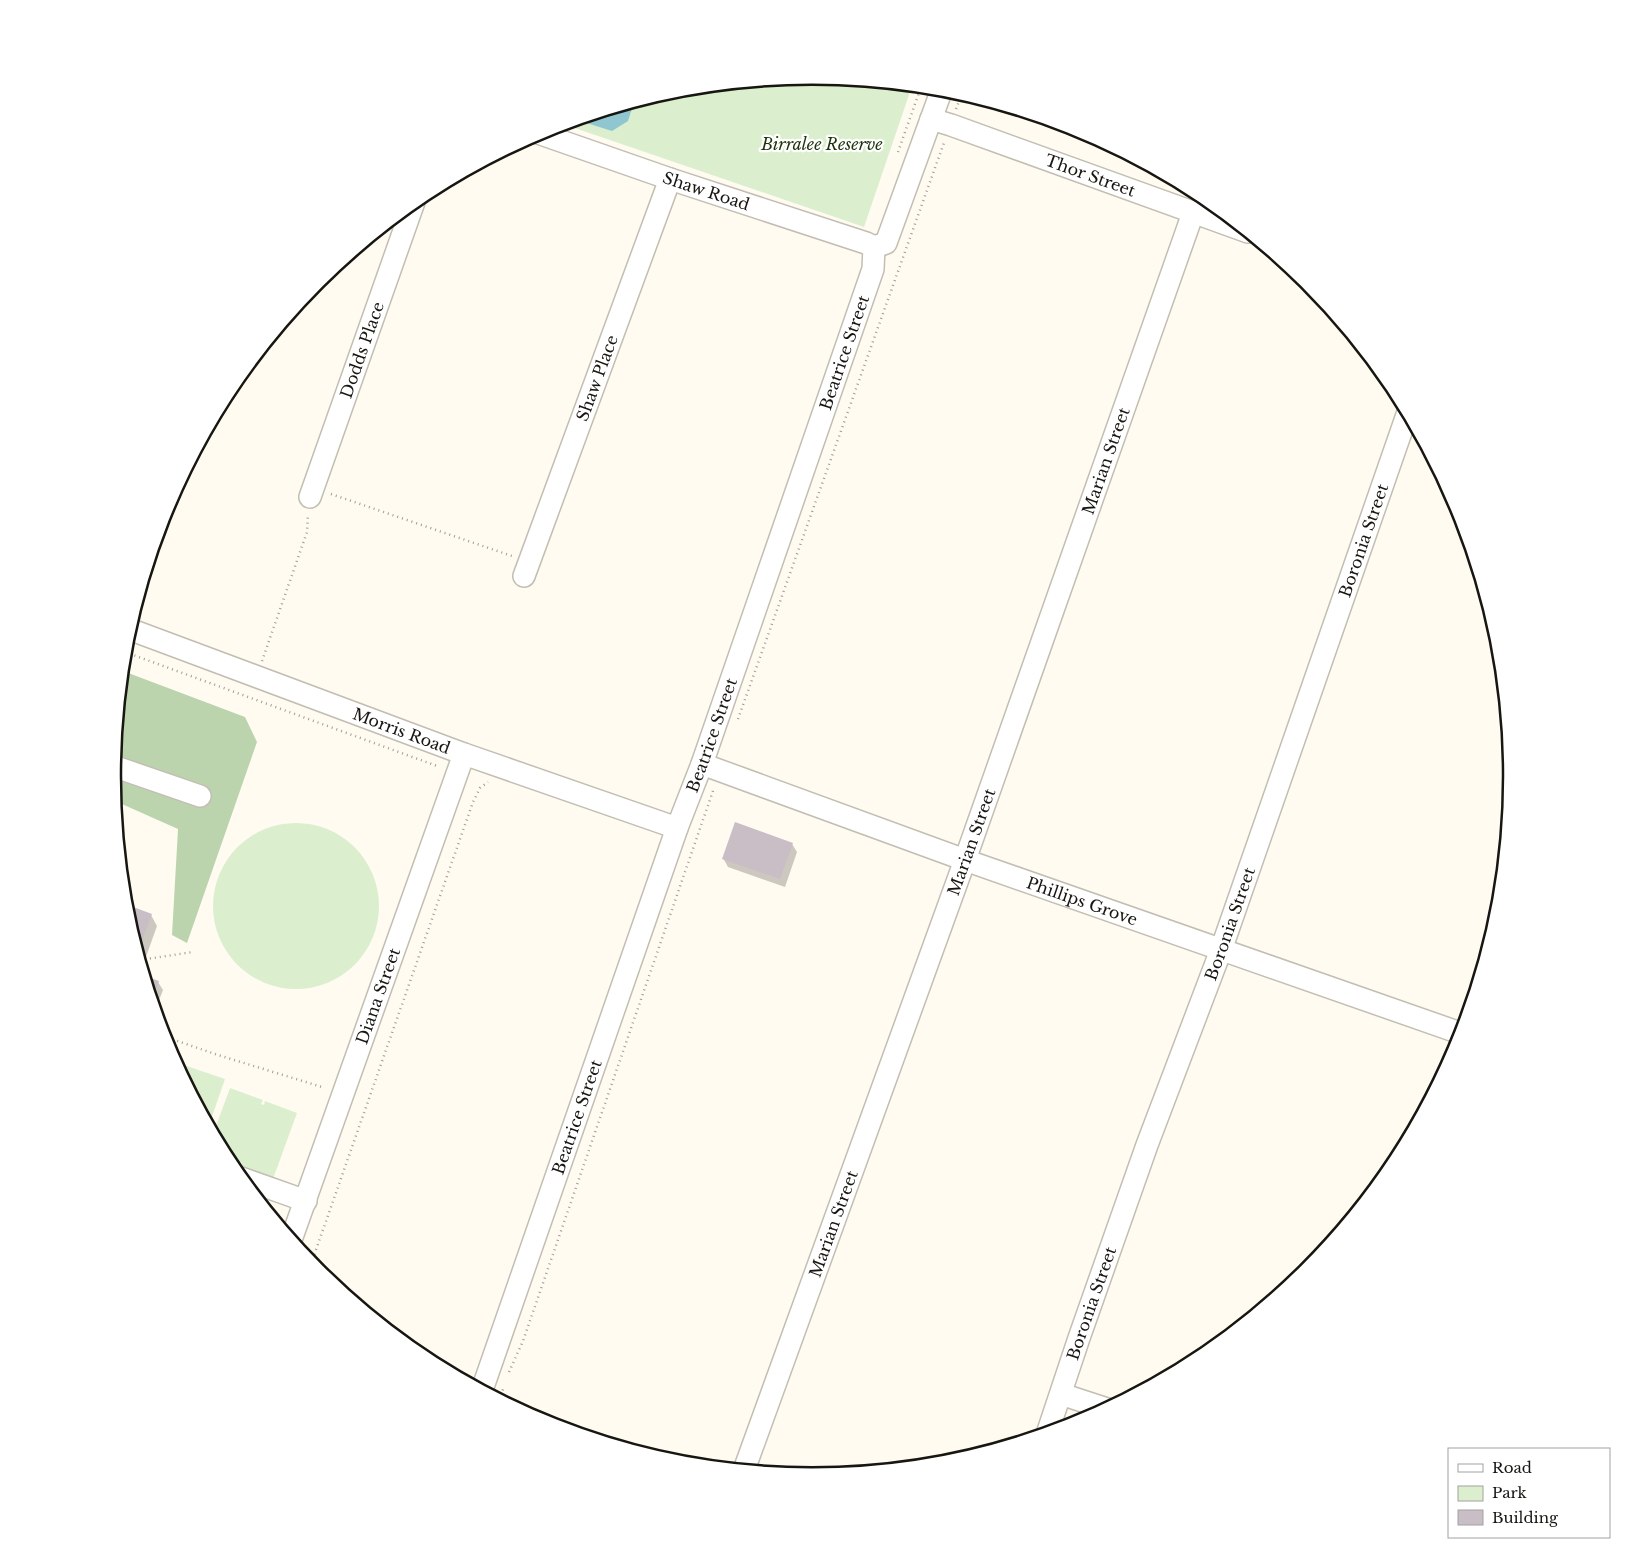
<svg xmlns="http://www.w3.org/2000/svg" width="1625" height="1553" font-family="'Libre Baskerville',serif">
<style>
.green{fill:#dbefcf}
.forest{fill:#bcd4ae}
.water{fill:#8fc6cf}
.shadow{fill:#0003}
.building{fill:#c9bdc6}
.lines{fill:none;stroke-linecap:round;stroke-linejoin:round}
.minor-casing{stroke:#c2beb2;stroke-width:24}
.path{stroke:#a09d95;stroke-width:2.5;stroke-dasharray:1 4;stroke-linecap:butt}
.minor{stroke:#fff;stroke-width:21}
.labels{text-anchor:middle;stroke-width:4.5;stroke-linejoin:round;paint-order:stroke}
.park-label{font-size:16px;font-style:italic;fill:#1c3309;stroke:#fff}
.street-label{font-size:16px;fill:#171611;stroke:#fff}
.rim{fill:none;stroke:#171611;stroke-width:2.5}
</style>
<rect width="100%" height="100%" fill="#fffbf1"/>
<g class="green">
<path d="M813 76 912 86 864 227 563 124 676 90Z"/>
<circle cx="296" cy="906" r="83"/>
<path d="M175 1062 225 1079 209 1125Z"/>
<path d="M230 1088 263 1100 261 1104 264 1105 265 1101 297 1113 273 1179 241 1168 242 1163 240 1162 239 1165 228 1162 213 1134Z"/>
</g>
<path class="forest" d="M123 671 245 717 257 742 187 943 172 935 178 829 115 801 112 776Z"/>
<path class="water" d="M634 102 628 121 612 131 577 120Z"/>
<g class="shadow">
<path d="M792 844 797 852 785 887 728 867 723 858Z"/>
<path d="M125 906 151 915 157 926 142 968 126 913Z"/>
<path d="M145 977 158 982 163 990 155 1011Z"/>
</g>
<g class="building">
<path d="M735 822 793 843 780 879 722 859Z"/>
<path d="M125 904 152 914 138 952 126 913Z"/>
<path d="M145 976 159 981 152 1000 150 993Z"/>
</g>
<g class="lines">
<defs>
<g id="minor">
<path id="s1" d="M931 119 951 125 1248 232"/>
<path id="s2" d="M538 133 670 179 866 243 874 247"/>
<path d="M874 247 886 243 942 89"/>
<path id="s3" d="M310 497 414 202"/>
<path id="s4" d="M524 576 670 179"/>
<path id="s5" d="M129 629 464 754 677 828"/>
<path id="s6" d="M702 764 965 860 1463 1034"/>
<path d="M113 766 200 796"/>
<path d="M241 1178 306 1201"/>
<path id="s7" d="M291 1240 464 754"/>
<path id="s8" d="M482 1390 677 828 702 764 873 269 874 247"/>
<path d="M1061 1394 1107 1409"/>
<path id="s9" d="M1047 1434 1079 1338 1147 1145 1221 950 1408 412"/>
<path id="s10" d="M744 1470 965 860 1193 213"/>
</g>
</defs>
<use href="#minor" class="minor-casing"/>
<g class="path">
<path d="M956 109 962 94"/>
<path d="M898 152 921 87"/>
<path d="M331 494 512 556"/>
<path d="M125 652 437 766"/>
<path d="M262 661 307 532 308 514"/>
<path d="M738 719 945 140"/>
<path d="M140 960 193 952"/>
<path d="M163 1036 218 1055 322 1087"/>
<path d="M311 1264 473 802 480 788 488 782"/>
<path d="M509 1372 523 1341 714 788"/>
<path d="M500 1400 503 1389"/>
</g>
<use href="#minor" class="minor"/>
</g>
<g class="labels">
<g class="park-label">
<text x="822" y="150">Birralee Reserve</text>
</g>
<g class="street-label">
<text dy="6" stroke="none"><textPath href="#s1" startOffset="169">Thor Street</textPath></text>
<text dy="6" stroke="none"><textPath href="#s2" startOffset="178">Shaw Road</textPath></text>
<text dy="6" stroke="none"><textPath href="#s3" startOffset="156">Dodds Place</textPath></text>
<text dy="6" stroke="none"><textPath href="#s8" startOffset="1099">Beatrice Street</textPath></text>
<text dy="6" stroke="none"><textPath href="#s4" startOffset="211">Shaw Place</textPath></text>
<text dy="6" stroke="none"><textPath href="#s10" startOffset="1072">Marian Street</textPath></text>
<text dy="6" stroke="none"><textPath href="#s9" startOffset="948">Boronia Street</textPath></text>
<text dy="6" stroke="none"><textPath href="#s5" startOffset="291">Morris Road</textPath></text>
<text dy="6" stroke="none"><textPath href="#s8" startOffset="694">Beatrice Street</textPath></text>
<text dy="6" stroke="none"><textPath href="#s10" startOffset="668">Marian Street</textPath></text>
<text dy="6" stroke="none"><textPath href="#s6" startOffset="404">Phillips Grove</textPath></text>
<text dy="6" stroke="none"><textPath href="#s9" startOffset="542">Boronia Street</textPath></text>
<text dy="6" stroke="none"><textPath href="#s7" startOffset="259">Diana Street</textPath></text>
<text dy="6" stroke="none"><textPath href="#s8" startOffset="289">Beatrice Street</textPath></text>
<text dy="6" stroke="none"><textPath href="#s10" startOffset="262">Marian Street</textPath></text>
<text dy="6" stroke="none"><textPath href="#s9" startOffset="138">Boronia Street</textPath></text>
</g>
</g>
<path d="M0 0H1625V1553H0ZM121 776a691 691 0 1 1 1382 0a691 691 0 1 1-1382 0Z" fill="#fff" fill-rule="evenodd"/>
<path class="rim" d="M121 776a691 691 0 1 1 1382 0a691 691 0 1 1-1382 0Z"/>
<rect x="1448" y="1448" width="162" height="90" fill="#ffffff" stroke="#a2a2a0"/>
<rect x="1458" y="1464" width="25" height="8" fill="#ffffff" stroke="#a2a2a0"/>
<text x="1492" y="1473" font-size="15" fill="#171611">Road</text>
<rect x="1458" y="1486" width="25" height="15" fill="#dbefcf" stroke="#a2a2a0"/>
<text x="1492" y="1498" font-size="15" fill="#171611">Park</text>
<rect x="1458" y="1510" width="25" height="15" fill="#c9bdc6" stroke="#a2a2a0"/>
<text x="1492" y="1523" font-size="15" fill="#171611">Building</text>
</svg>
